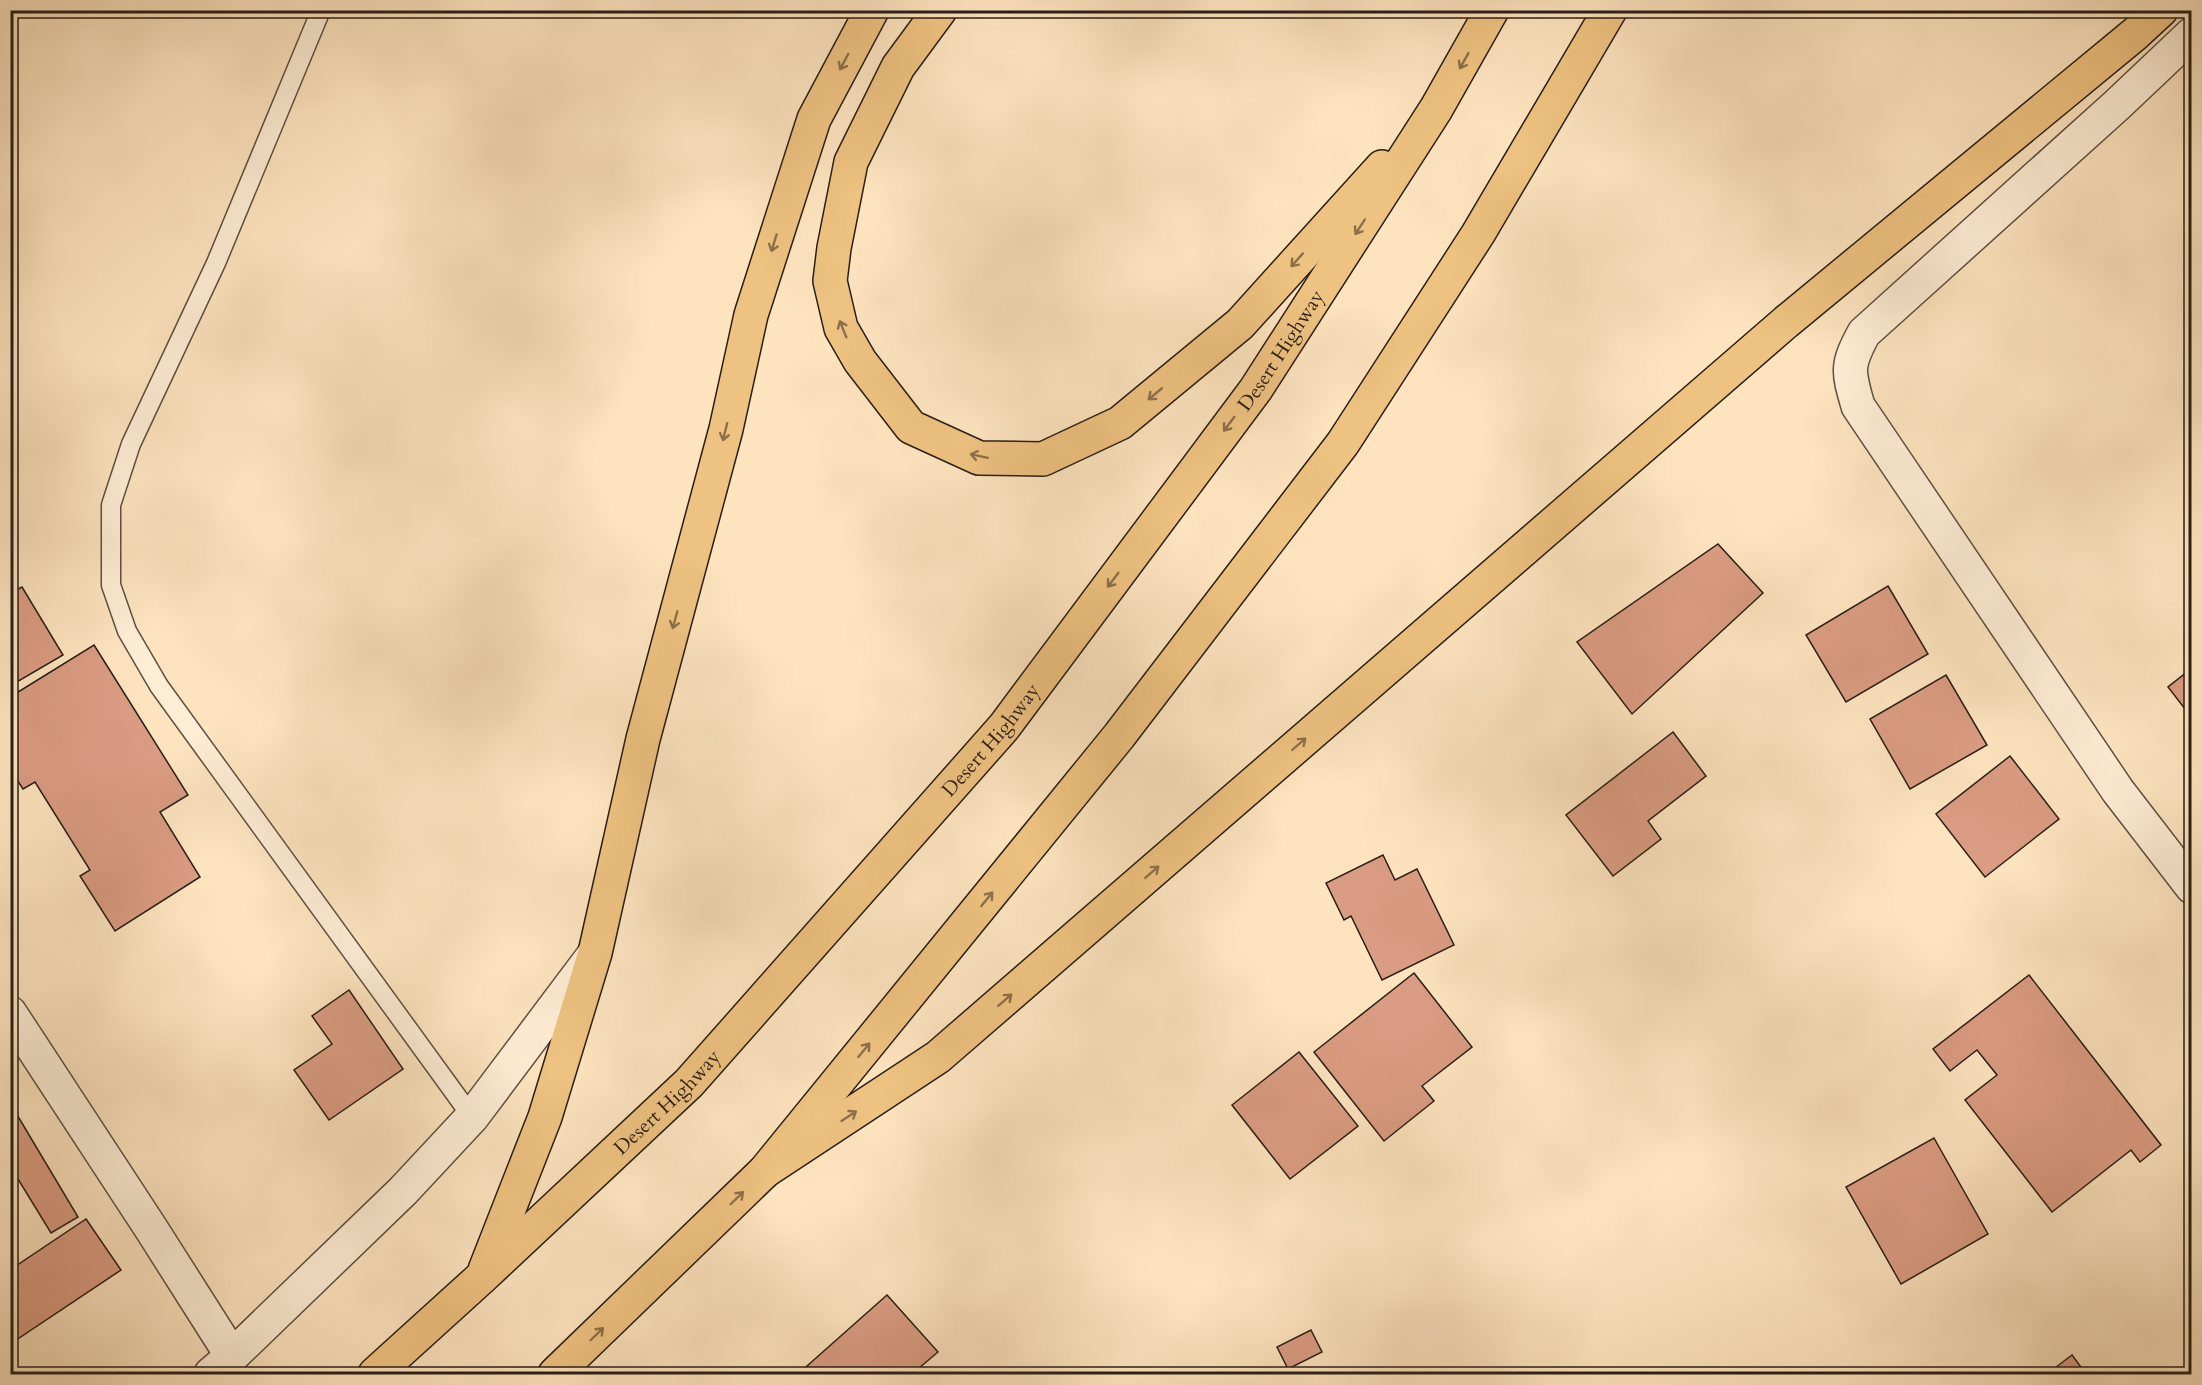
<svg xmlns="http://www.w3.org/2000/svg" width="2202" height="1385" font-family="Cardo,serif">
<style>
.building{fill:#da9c82;stroke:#291e15;stroke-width:1.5}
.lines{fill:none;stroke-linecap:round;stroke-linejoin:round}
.service-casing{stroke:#5e5040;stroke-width:21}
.minor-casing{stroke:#5e5040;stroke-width:36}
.trunk-casing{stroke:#291e15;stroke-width:36}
.service{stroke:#feedd5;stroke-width:18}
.minor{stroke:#feedd5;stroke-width:33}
.trunk{stroke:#eec280;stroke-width:33}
.oneway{stroke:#8c704a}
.labels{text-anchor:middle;stroke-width:5;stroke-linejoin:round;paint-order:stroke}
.street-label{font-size:20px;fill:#291e15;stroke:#feedd5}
</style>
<rect width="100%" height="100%" fill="#fde4bf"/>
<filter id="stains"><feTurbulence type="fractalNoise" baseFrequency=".00333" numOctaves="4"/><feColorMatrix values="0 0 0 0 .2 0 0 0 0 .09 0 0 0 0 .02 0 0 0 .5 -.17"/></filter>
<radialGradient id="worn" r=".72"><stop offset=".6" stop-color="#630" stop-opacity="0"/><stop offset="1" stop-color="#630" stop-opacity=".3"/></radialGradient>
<g class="building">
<path d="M1718 544 1763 593 1632 714 1577 642Z"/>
<path d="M1888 586 1928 654 1846 702 1806 635Z"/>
<path d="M22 587 63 655 10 686V593Z"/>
<path d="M94 645 188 795 160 812 200 877 115 931 80 876 90 870 35 782 23 789 10 769V697Z"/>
<path d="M2192 668V718L2168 687Z"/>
<path d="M1946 675 1987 745 1910 789 1870 719Z"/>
<path d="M1673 732 1706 776 1648 821 1661 839 1613 876 1566 815Z"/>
<path d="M2010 756 2059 819 1985 877 1936 814Z"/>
<path d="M1383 855 1395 880 1417 869 1454 945 1382 980 1351 916 1344 920 1326 883Z"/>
<path d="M1414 973 1472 1047 1422 1086 1434 1101 1384 1141 1314 1052Z"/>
<path d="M2029 975 2161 1145 2140 1162 2131 1150 2052 1212 1965 1100 1997 1075 1977 1050 1950 1071 1933 1049Z"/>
<path d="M349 990 403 1069 329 1120 294 1070 332 1044 312 1016Z"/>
<path d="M1299 1052 1358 1126 1290 1179 1232 1105Z"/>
<path d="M10 1103 78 1217 51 1233 10 1166Z"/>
<path d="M1934 1138 1988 1234 1901 1284 1846 1187Z"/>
<path d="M86 1219 121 1270 10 1344V1270Z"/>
<path d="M887 1295 938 1352 912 1374H798Z"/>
<path d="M1311 1330 1322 1352 1288 1369 1277 1347Z"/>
<path d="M2072 1355 2086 1374H2047Z"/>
</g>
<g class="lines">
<defs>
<path id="service" d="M321 10 216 263 131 444 111 505V585L127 631 159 686 472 1117"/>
<g id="minor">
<path d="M2192 34 2117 105 1864 333C1846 366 1848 371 1858 406L2118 791 2192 887"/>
<path d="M10 1013 152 1230 232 1356"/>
<path d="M211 1374 232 1356 403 1191 472 1117 593 956"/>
</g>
<g id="trunk">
<path d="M940 10 898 67 851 162 834 248 830 281 841 328 860 361 911 427 979 458 1043 459 1120 423 1240 324 1382 167"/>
<path d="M765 1171 938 1057 1786 322 2135 34 2161 10"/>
<path d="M485 1270 545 1117 595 953 643 739 726 429 751 315 814 119 872 10"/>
<path id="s1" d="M375 1374 482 1277 689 1083 1004 727 1256 389 1436 109 1492 10"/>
<path d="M555 1374 765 1171 1119 736 1343 443 1478 234 1610 10"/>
</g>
</defs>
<use href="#service" class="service-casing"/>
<use href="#minor" class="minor-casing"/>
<use href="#trunk" class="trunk-casing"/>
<use href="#service" class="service"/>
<use href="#minor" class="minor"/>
<use href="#trunk" class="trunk"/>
</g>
<defs><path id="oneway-shaft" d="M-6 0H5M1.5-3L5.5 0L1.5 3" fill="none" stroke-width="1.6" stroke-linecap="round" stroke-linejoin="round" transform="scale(1.5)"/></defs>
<g class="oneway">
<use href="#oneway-shaft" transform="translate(1464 61) rotate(119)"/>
<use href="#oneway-shaft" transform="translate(844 62) rotate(118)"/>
<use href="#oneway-shaft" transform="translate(1360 227) rotate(123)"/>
<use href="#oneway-shaft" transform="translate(774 243) rotate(107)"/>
<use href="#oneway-shaft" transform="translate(1297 260) rotate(132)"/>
<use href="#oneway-shaft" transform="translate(843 329) rotate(-112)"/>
<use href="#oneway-shaft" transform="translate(1155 394) rotate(140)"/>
<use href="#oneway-shaft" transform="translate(1229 424) rotate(127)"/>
<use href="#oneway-shaft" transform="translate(725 432) rotate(104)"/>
<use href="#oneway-shaft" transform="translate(979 456) rotate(-168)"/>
<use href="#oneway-shaft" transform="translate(1113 580) rotate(127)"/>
<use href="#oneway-shaft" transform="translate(675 620) rotate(105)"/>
<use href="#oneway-shaft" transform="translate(1299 744) rotate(-41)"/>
<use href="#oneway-shaft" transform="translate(1152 872) rotate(-41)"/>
<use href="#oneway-shaft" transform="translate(987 899) rotate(-51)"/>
<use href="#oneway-shaft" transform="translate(1005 1000) rotate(-41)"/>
<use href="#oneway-shaft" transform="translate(864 1050) rotate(-51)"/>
<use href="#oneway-shaft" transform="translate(849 1116) rotate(-33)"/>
<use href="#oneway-shaft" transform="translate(737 1198) rotate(-44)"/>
<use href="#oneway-shaft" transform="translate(597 1334) rotate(-44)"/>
</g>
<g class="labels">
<g class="street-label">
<text dy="7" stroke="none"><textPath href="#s1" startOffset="1371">Desert Highway</textPath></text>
<text dy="7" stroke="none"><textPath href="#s1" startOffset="885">Desert Highway</textPath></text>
<text dy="7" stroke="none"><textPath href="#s1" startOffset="399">Desert Highway</textPath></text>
</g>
</g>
<rect width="2202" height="1385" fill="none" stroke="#fde4bf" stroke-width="36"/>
<rect x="12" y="12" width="2178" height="1361" fill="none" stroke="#291e15" stroke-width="3"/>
<rect x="18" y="18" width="2166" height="1349" fill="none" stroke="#291e15" stroke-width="1.5"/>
<rect width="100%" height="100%" filter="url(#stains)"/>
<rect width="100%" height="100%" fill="url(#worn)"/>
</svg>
